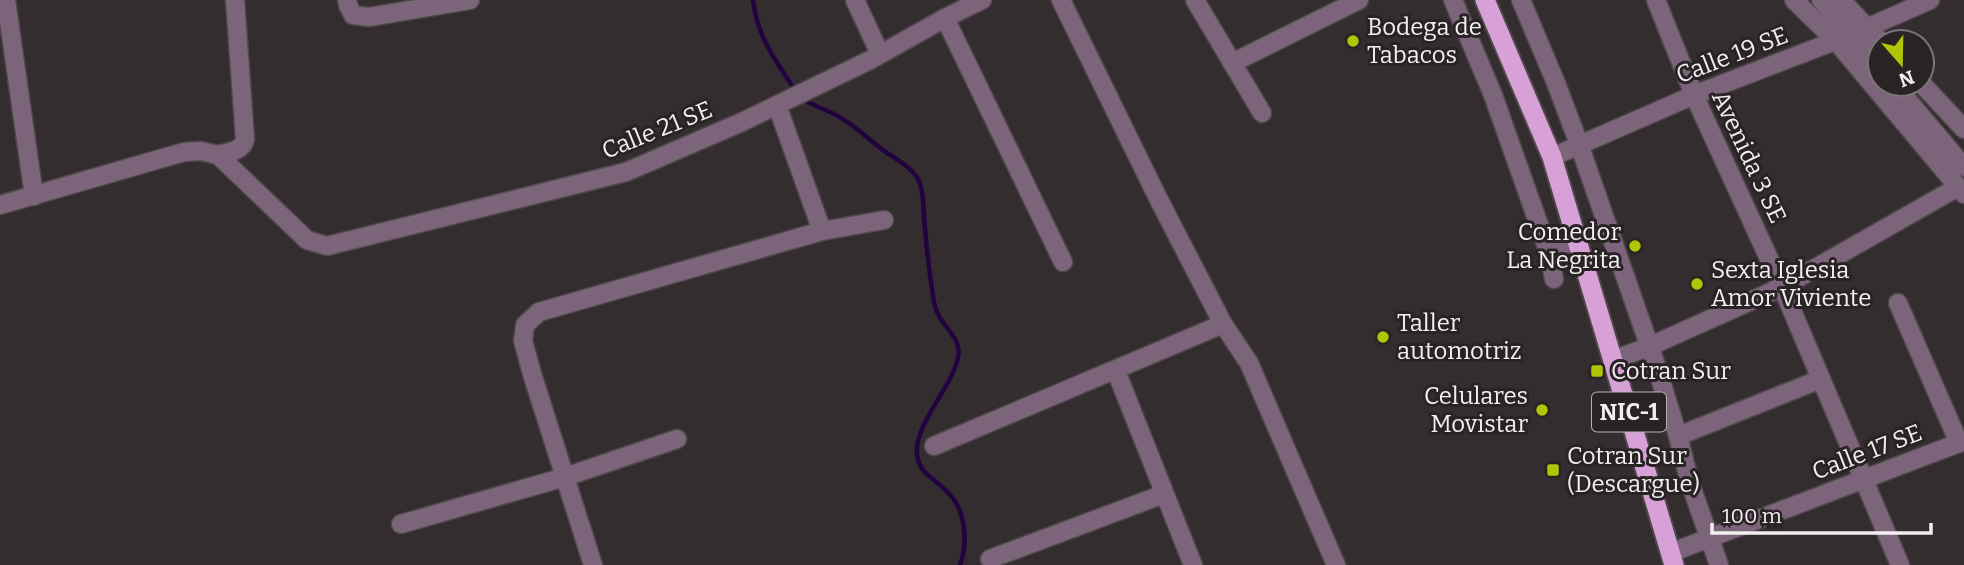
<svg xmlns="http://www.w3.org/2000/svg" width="1964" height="565" font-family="Bitter,serif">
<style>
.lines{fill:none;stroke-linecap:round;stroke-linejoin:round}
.stream{stroke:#22033f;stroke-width:4.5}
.minor-casing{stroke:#4e484a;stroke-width:21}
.tertiary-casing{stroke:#4e484a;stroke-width:21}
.trunk-casing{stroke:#4e484a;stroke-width:23}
.minor{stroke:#7c647b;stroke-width:18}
.tertiary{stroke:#7c647b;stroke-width:18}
.trunk{stroke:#d7a0d7;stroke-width:19}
.poi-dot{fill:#afc506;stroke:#292326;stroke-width:2.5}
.labels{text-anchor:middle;stroke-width:6;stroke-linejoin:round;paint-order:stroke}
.shield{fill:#292326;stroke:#b6b2b4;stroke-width:2}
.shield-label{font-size:23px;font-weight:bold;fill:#f3eff1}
.poi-label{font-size:24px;fill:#f3eff1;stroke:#292326;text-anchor:start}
.street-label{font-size:24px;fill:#f3eff1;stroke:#292326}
</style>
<rect width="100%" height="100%" fill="#332d2f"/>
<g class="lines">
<g class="stream">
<path d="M753 0C757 34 772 56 791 84"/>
<path d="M803 99C815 107 829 110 841 118 855 126 866 137 879 147 891 157 913 167 919 181 925 196 923 212 925 228 927 253 930 278 934 302 937 325 963 335 958 358 951 389 914 424 917 455 919 472 932 477 942 487 947 492 953 497 956 503 966 520 967 547 960 565"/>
</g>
<defs>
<g id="minor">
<path d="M6 0 34 196"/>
<path d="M347 0 348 5 353 15 369 17 470 0"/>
<path d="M855 0 880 54"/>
<path d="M1061 0 1158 198 1223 324 1249 363 1336 565"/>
<path d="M1195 0 1262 113"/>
<path d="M1453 0 1493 95 1549 253 1554 279"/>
<path d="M1521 0 1556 83 1579 144 1656 365 1678 436"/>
<path d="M1656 0 1694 95 1782 287 1900 565"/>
<path d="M1841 0 1881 42"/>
<path d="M945 18 1063 262"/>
<path d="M1232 63 1359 0"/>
<path d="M1922 84 1964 129"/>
<path d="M777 105 822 231"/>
<path d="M218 155C229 152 243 151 245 139L235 0"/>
<path d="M1552 157 1694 95 1853 34 1930 0"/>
<path d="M0 205 184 152 201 151 218 155 307 240 327 246 626 172 742 122 870 60 945 18 982 0"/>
<path d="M1549 253 1576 238"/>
<path d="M1898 303 1959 443"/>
<path d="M1613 360 1648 347 1782 287 1958 187"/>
<path d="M1116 371 1193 565"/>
<path d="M934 446 1223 324"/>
<path d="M401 524 565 477 677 439"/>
<path d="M1670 553 1964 441"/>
<path d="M990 559 1164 494"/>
<path d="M593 565 533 377 523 341 525 325 539 312 822 231 884 220"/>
<path d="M1719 565 1690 483 1678 436 1821 379"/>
</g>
<g id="tertiary">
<path d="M1794 0 1836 41 1964 194"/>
<path d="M1821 0 1880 67"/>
<path d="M1894 84 1964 167"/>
</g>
<path id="trunk" d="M1485 0 1552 157 1674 565"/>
</defs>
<use href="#minor" class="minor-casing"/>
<use href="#tertiary" class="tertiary-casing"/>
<use href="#trunk" class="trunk-casing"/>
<use href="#minor" class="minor"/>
<use href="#tertiary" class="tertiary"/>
<use href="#trunk" class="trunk"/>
</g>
<g class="poi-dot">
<circle cx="1353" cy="41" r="7"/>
<circle cx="1635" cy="246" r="7"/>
<circle cx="1697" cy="284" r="7"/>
<circle cx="1383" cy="337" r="7"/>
<rect x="1590" y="364" width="14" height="14" rx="3.5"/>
<circle cx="1542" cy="410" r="7"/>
<rect x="1546" y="463" width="14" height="14" rx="3.5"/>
</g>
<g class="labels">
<rect class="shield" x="1592" y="392.5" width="74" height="39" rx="5"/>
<g class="shield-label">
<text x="1629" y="420">NIC-1</text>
</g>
<g class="poi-label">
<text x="1367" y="35">Bodega de<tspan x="1367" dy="28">Tabacos</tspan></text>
<text x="1621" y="240" text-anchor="end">Comedor<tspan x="1621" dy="28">La Negrita</tspan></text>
<text x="1711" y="278">Sexta Iglesia<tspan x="1711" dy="28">Amor Viviente</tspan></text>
<text x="1397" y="331">Taller<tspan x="1397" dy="28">automotriz</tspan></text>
<text x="1611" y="379">Cotran Sur</text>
<text x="1528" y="404" text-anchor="end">Celulares<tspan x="1528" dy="28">Movistar</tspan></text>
<text x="1567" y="464">Cotran Sur<tspan x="1567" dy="28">(Descargue)</tspan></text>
</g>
<g class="street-label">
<text transform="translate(1732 55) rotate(-21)" y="8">Calle 19 SE</text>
<text transform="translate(657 130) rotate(-22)" y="8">Calle 21 SE</text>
<text transform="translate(1749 157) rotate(65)" y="8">Avenida 3 SE</text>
<text transform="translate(1867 452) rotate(-21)" y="8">Calle 17 SE</text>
</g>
</g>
<g transform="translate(1901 63) rotate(160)"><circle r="33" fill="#292326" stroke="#7a7577" stroke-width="2"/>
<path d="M0-5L12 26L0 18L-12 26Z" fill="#afc506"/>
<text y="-10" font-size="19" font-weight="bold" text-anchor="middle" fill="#f3eff1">N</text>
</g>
<path d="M1712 523v10h219v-10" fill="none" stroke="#f3eff1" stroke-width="3.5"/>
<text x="1722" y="523" font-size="21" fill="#f3eff1" stroke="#292326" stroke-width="5" paint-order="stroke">100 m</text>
</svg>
